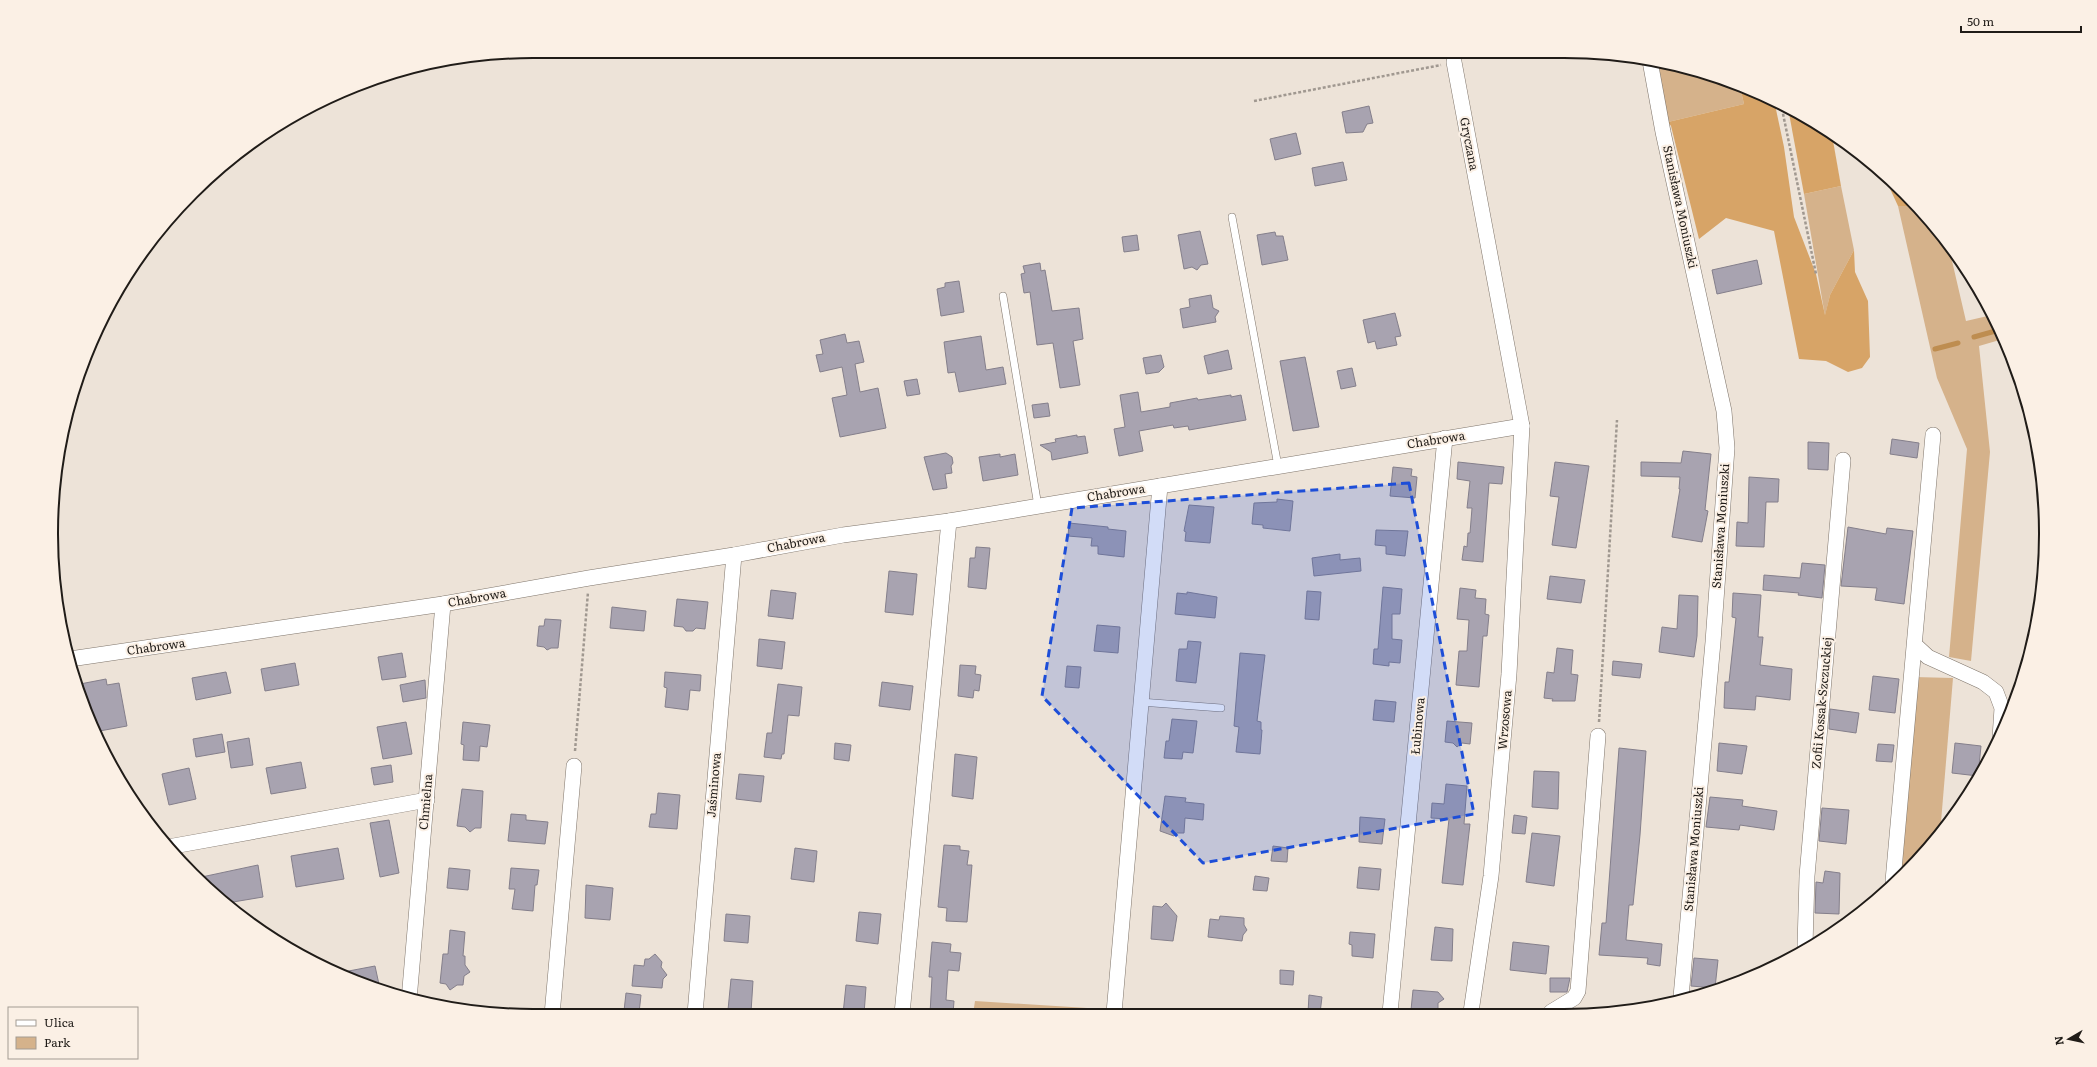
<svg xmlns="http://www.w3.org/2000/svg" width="2097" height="1067" font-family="Literata,serif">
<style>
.green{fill:#d5b28b}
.forest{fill:#d7a467}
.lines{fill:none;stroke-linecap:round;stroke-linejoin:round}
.stream{stroke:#be8d50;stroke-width:5}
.building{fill:#a8a3b0;stroke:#847f8b}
.service-casing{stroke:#7f756b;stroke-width:8}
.minor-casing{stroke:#7f756b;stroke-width:16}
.path{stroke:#a09890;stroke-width:2.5;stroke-dasharray:3 2;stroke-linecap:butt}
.service{stroke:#fff;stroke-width:7}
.minor{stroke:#fff;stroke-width:15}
.marked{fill:#1d4ed8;fill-opacity:0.2;stroke:#1d4ed8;stroke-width:3;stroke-dasharray:8 5;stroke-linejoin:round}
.labels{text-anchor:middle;stroke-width:4;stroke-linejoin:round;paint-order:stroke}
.street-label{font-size:12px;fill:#201c18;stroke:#fbf0e5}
.rim{fill:none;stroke:#201c18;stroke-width:2}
</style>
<rect width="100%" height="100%" fill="#ede3d8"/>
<g class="green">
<path d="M1655 62 1688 67 1740 87 1744 104 1668 122Z"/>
<path d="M1841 186 1854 250 1830 295 1825 316 1804 194Z"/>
<path d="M1898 206H1917L1926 215 1949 248 1966 321 1992 315 2003 339 1979 346 1990 452 1971 661 1949 657 1967 449 1937 378Z"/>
<path d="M1914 677 1953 678 1940 834 1900 873Z"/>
<path d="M975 1001 1103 1009 1102 1013 973 1014Z"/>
</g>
<g class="forest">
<path d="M1740 87 1774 100 1784 147 1794 217 1816 274 1825 315 1830 295 1854 250 1855 272 1868 301 1870 357 1862 368 1848 372 1826 361 1799 359 1774 231 1726 218 1699 239 1671 126 1668 122 1744 104Z"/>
<path d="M1788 108 1832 135 1841 186 1804 194Z"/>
<path d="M1855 150 1857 151 1917 206H1898L1886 180Z"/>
</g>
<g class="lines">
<g class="stream">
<path d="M1974 337 1999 330"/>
<path d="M1935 349 1958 343"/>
</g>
</g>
<g class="building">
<path d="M1369 106 1373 123 1367 124 1363 132 1346 133 1342 112Z"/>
<path d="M1296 133 1301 154 1275 160 1270 139Z"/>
<path d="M1343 162 1347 180 1315 186 1312 168Z"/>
<path d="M1200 231 1208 264 1201 265 1197 270 1192 267 1184 269 1178 235Z"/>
<path d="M1275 232 1276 236H1283L1288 260 1262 265 1257 235Z"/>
<path d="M1137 235 1139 250 1124 252 1122 237Z"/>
<path d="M1757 260 1762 284 1717 294 1712 270Z"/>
<path d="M1040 263 1041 271 1045 270 1052 311 1079 308 1083 339 1073 341 1080 385 1060 388 1053 343 1037 345 1030 292 1024 293 1021 274 1025 273 1023 266Z"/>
<path d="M959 281 964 312 941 316 937 289 945 287V283Z"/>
<path d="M1211 295 1213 308 1219 311 1215 317 1216 322 1183 328 1180 309 1190 307 1189 299Z"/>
<path d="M1395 313 1401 336 1395 337 1397 345 1377 349 1375 341 1368 343 1363 320Z"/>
<path d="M845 334 847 343 859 341 864 362 855 364 860 392 878 388 886 428 840 437 832 398 847 395 842 367 820 372 816 355 823 354 820 340Z"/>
<path d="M981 336 986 370 1003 367 1006 384 959 392 955 372 948 373 944 342Z"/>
<path d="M1228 350 1232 369 1208 374 1204 356Z"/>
<path d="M1161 355 1164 367 1159 372 1146 374 1143 358Z"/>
<path d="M1305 357 1319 427 1293 431 1280 361Z"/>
<path d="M1352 368 1356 386 1341 389 1337 371Z"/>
<path d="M917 379 920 394 907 396 904 381Z"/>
<path d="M1138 392 1141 412 1170 407V403L1197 398 1198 400 1231 395V397L1241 395 1246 420 1189 430 1188 426 1174 428 1173 425 1139 431 1143 451 1119 456 1114 429 1125 427 1120 395Z"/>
<path d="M1048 403 1050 416 1034 418 1032 405Z"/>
<path d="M1077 435V437L1085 436 1088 453 1052 460 1051 452 1040 445 1056 442 1055 439Z"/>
<path d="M1892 439 1919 443 1917 458 1890 454Z"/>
<path d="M1808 442 1829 443 1828 470 1808 469Z"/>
<path d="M1683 451 1711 454 1705 510 1708 511 1702 542 1672 537 1680 489H1679L1680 477 1641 476V462L1681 463Z"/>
<path d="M946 453 952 457 953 463 951 466 952 473 945 474 947 488 933 490 924 457Z"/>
<path d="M1000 454V457L1015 454 1018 475 983 481 979 457Z"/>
<path d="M1458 462 1504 467 1502 484 1489 483 1483 562 1462 560 1464 546 1467 547 1468 533H1470L1472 508H1467L1470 481 1457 479Z"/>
<path d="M1555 462 1589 466 1576 548 1552 545 1559 497 1550 496Z"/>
<path d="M1393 467 1412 469 1411 476 1417 477 1415 498 1390 496Z"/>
<path d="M1749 477 1779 479 1778 502H1766L1764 547 1736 546 1737 522 1748 523Z"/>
<path d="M1277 499 1293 501 1290 531 1263 528V525L1252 524 1254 503 1277 502Z"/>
<path d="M1189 505 1214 507 1210 543 1185 541 1186 532 1184 531Z"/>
<path d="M1069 523 1108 527V529L1126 531 1124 557 1098 554V546H1091L1092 538 1068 536Z"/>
<path d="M1848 527 1886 534 1887 528 1913 531 1904 604 1875 600 1877 588 1841 586Z"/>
<path d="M1376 530 1408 531 1405 556 1386 554V546L1375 545Z"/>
<path d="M976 547 990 548 986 589 968 587 970 558H975Z"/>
<path d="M1340 554V560L1360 558 1361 571 1314 576 1312 558Z"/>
<path d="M1802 563 1825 565 1822 598 1798 595 1799 593 1763 590 1764 575 1800 578Z"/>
<path d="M889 571 917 574 913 615 885 612Z"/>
<path d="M1550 576 1585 580 1581 603 1547 599Z"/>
<path d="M1383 587 1402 589 1400 614H1392V639L1402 640 1400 663 1389 662V666L1373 664 1374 649H1378Z"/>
<path d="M1460 588 1476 590 1475 598 1486 599 1485 614 1489 615 1487 636H1483L1479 687 1456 685 1459 651H1467L1469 620 1457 619Z"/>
<path d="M771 590 796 593 793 619 768 616Z"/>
<path d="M1307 591 1321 592 1319 620 1305 619Z"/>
<path d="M1187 592 1217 597 1215 618 1175 614 1177 593 1187 594Z"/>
<path d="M1733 593 1761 595 1758 637H1763L1760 665 1792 669 1790 700 1756 696 1755 710 1724 708 1725 682H1729L1736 618 1732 617Z"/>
<path d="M1679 595 1698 596 1697 636 1694 657 1659 652 1662 627 1677 629Z"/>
<path d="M677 599 708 602 705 629 696 628 693 631H686L683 627 674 626Z"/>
<path d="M612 607 646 611 644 631 610 628Z"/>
<path d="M545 619 561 620 558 648H551L547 650 544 647 537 646 539 626H544Z"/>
<path d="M1097 625 1120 627 1118 653 1094 651Z"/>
<path d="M759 639 785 642 782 669 757 666Z"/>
<path d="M1188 641 1201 642 1196 683 1176 681 1179 649H1187Z"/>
<path d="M1557 648 1573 650 1571 674 1578 675 1575 701H1552L1553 699 1544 698 1547 672 1554 673Z"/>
<path d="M402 653 406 677 382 680 378 657Z"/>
<path d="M1240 653 1265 655 1257 721 1261 722V730H1262L1260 754 1236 752 1239 727 1234 726Z"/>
<path d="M1613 661 1642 664 1640 678 1612 675Z"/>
<path d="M295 663 299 685 265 691 261 669Z"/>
<path d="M960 665 976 666 975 674 981 675 979 691 974 690 973 698 958 696Z"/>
<path d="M1067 666 1081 667 1079 688 1065 687Z"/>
<path d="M226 672 231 693 196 700 192 678Z"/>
<path d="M665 672 701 675 700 691 690 690 688 710 665 707 667 688 664 687Z"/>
<path d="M1873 676 1899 679 1895 713 1869 710Z"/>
<path d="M106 679 107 685 119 683 127 726 94 732 84 706 80 684Z"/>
<path d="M425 680 426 698 403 702 400 685Z"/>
<path d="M882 682 913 686 910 710 879 706Z"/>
<path d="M778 684 802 687 799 716 788 715 784 754H782L781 759 764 757 767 733H772Z"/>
<path d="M1375 700 1396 702 1394 722 1373 720Z"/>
<path d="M1830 709 1859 713 1856 733 1829 729Z"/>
<path d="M1172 719 1197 721 1193 753 1183 752 1182 759 1164 758 1166 741H1169Z"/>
<path d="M1447 721 1472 723 1470 744 1462 743 1457 747 1453 743 1445 742Z"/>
<path d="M406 722 412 754 383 759 377 727Z"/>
<path d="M463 722 490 725 487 747 480 746 479 761 463 760 464 745 461 744Z"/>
<path d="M222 734 225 752 196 757 193 739Z"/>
<path d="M249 738 253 765 231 768 227 742Z"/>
<path d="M835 743 851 745 849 761 834 759Z"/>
<path d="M1719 743 1747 746 1742 774 1717 771Z"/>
<path d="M1955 743 1981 746 1978 776 1952 773Z"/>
<path d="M1878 744 1894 745 1892 762 1876 761Z"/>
<path d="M1619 748 1646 751 1640 835 1633 905H1629L1626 940 1662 944 1660 966 1647 964 1648 958 1599 955 1602 923H1606Z"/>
<path d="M955 754 977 757 973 799 952 796Z"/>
<path d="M301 762 306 788 271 794 266 768Z"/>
<path d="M391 765 393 782 374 785 371 768Z"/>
<path d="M189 768 196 799 169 805 162 774Z"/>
<path d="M1534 771 1559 772 1558 809 1532 807Z"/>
<path d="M739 774 764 776 761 802 736 799Z"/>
<path d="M1446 784 1467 786 1464 824H1470L1463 885 1442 883 1449 819 1431 818 1432 803 1444 804Z"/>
<path d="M462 789 483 791 481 828H475L470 832 465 827 457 826Z"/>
<path d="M658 793 680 795 677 829 649 827 651 814H656Z"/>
<path d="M1165 796 1186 798 1185 802 1204 804 1203 820 1185 818 1184 833H1177L1174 836 1160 831Z"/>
<path d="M1710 797 1743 800 1742 806 1777 811 1774 830 1740 825 1739 830 1706 827Z"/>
<path d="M1822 808 1849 810 1846 844 1819 841Z"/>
<path d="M511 814 526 815V820L548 822 545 844 508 841Z"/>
<path d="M1514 815 1527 817 1525 834 1512 833Z"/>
<path d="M1360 817 1385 819 1382 844 1359 842Z"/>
<path d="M389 820 399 873 380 877 370 823Z"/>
<path d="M1532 833 1560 836 1554 886 1526 882Z"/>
<path d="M944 845 960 846V850L969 851 967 865H972L967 922 946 921 947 908 938 907Z"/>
<path d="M1273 846 1288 848 1287 862 1271 861Z"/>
<path d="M338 848 344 879 296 887 291 856Z"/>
<path d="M795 848 817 851 814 882 791 879Z"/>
<path d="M258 865 263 897 227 903 197 878Z"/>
<path d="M1359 867 1381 869 1379 890 1357 888Z"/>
<path d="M449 868 470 870 468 890 447 888Z"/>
<path d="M511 868 539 870 537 885H535L533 911 512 909 515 889H509Z"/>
<path d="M1825 871 1840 873 1839 914 1815 913 1816 882 1823 883Z"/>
<path d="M1255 876 1269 878 1267 891 1253 890Z"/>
<path d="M586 885 613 888 610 920 585 918Z"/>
<path d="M1166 903 1177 916 1173 941 1151 939 1153 906 1162 907Z"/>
<path d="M859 912 881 914 878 944 856 941Z"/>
<path d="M726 914 750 916 748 943 724 941Z"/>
<path d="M1220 916 1244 918V925L1247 930 1243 935 1242 941 1208 937 1210 919 1219 920Z"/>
<path d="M1435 927 1453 929 1452 961 1431 960Z"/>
<path d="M450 930 465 932 463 956H465V965L470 972 464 976 463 985H457L450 990 446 984 440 983 443 954H448Z"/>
<path d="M1350 932 1375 934 1373 958 1352 956V945L1349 944Z"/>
<path d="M932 942 951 944 950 952 961 953 959 971 948 970 946 1000 954 1001 953 1014H930L932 977H929Z"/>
<path d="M1513 942 1549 946 1546 974 1510 970Z"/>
<path d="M655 954 662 962 661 967 667 975 663 979 662 988 632 986 634 965 644 966 645 959H649Z"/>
<path d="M1694 958 1718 960 1715 988 1691 986Z"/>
<path d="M375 966 380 989 338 973Z"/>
<path d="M1280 970 1294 971 1293 985 1280 984Z"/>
<path d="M1550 978H1570L1567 992H1550Z"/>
<path d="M731 979 753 981 751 1012 728 1010Z"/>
<path d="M846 985 866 987 864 1014H843Z"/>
<path d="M1413 990 1438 992 1444 999 1438 1003V1012H1416V1011L1411 1010Z"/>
<path d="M626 993 641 995 639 1013 624 1011Z"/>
<path d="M1309 995 1322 997 1320 1013H1308Z"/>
</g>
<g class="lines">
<defs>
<g id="service">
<path d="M1232 217 1278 466"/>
<path d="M1003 296 1038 506"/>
<path d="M1140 702 1221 708"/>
</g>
<g id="minor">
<path d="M1650 61 1663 132 1724 411 1727 448 1713 642 1681 997"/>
<path d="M1454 62 1522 426 1509 674 1491 876 1471 1012"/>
<path d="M1915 645 1928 657 1983 682 1996 692 2002 708 2000 738"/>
<path d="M70 659 443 604 589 578 734 555 843 535 949 521 1522 426"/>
<path d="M168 847 427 800"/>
<path d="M1893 881 1933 435"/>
<path d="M1805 946 1807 876 1843 460"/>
<path d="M409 1000 443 604"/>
<path d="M1551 1012 1574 998 1578 991 1598 736"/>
<path d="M1114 1013 1160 486"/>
<path d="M1390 1013 1445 438"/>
<path d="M695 1014 734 555"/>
<path d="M902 1014 949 521"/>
<path d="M552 1015 574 766"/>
</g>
</defs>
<use href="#service" class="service-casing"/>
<use href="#minor" class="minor-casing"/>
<g class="path">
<path d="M1254 101 1441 65"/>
<path d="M1781 104 1816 274"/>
<path d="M1599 722 1617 420"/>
<path d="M575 751 588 592"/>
</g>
<use href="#service" class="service"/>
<use href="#minor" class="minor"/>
</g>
<path class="marked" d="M1409 483 1474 814 1203 863 1042 696 1072 508Z"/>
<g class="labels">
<g class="street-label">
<text transform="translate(1469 144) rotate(79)" y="4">Gryczana</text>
<text transform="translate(1680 207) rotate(78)" y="4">Stanisława Moniuszki</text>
<text transform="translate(1436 440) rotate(-9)" y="4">Chabrowa</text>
<text transform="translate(1116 493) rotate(-9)" y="4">Chabrowa</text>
<text transform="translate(1721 526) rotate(-86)" y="4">Stanisława Moniuszki</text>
<text transform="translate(796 543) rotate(-11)" y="4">Chabrowa</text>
<text transform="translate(477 598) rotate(-10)" y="4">Chabrowa</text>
<text transform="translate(156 647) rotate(-8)" y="4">Chabrowa</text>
<text transform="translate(1822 703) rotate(-85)" y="4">Zofii Kossak-Szczuckiej</text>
<text transform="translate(1505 720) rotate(-85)" y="4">Wrzosowa</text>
<text transform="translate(1418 726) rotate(-85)" y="4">Łubinowa</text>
<text transform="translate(714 785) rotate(-85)" y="4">Jaśminowa</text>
<text transform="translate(426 802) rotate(-85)" y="4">Chmielna</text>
<text transform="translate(1694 849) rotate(-85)" y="4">Stanisława Moniuszki</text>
</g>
</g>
<path d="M0 0H2097V1067H0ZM533 58H1564A475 475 0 0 1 2039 533V534A475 475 0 0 1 1564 1009H533A475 475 0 0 1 58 534V533A475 475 0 0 1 533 58Z" fill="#fbf0e5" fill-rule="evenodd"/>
<path class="rim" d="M533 58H1564A475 475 0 0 1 2039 533V534A475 475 0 0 1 1564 1009H533A475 475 0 0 1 58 534V533A475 475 0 0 1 533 58Z"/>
<rect x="8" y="1007" width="130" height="52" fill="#fbf0e5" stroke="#a39b93"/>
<rect x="16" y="1020" width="20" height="6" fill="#ffffff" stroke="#a39b93"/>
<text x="44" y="1027" font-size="12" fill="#201c18">Ulica</text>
<rect x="16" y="1037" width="20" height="12" fill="#d5b28b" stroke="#a39b93"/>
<text x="44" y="1047" font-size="12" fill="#201c18">Park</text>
<g transform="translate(2069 1039) rotate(261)" stroke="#fbf0e5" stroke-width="3" paint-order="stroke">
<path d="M0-3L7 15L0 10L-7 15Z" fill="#201c18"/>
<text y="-6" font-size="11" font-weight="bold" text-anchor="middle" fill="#201c18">N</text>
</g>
<path d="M1961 26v6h120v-6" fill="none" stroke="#201c18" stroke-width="2"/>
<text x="1967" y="26" font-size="12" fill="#201c18" stroke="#fbf0e5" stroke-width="3" paint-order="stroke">50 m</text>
</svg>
